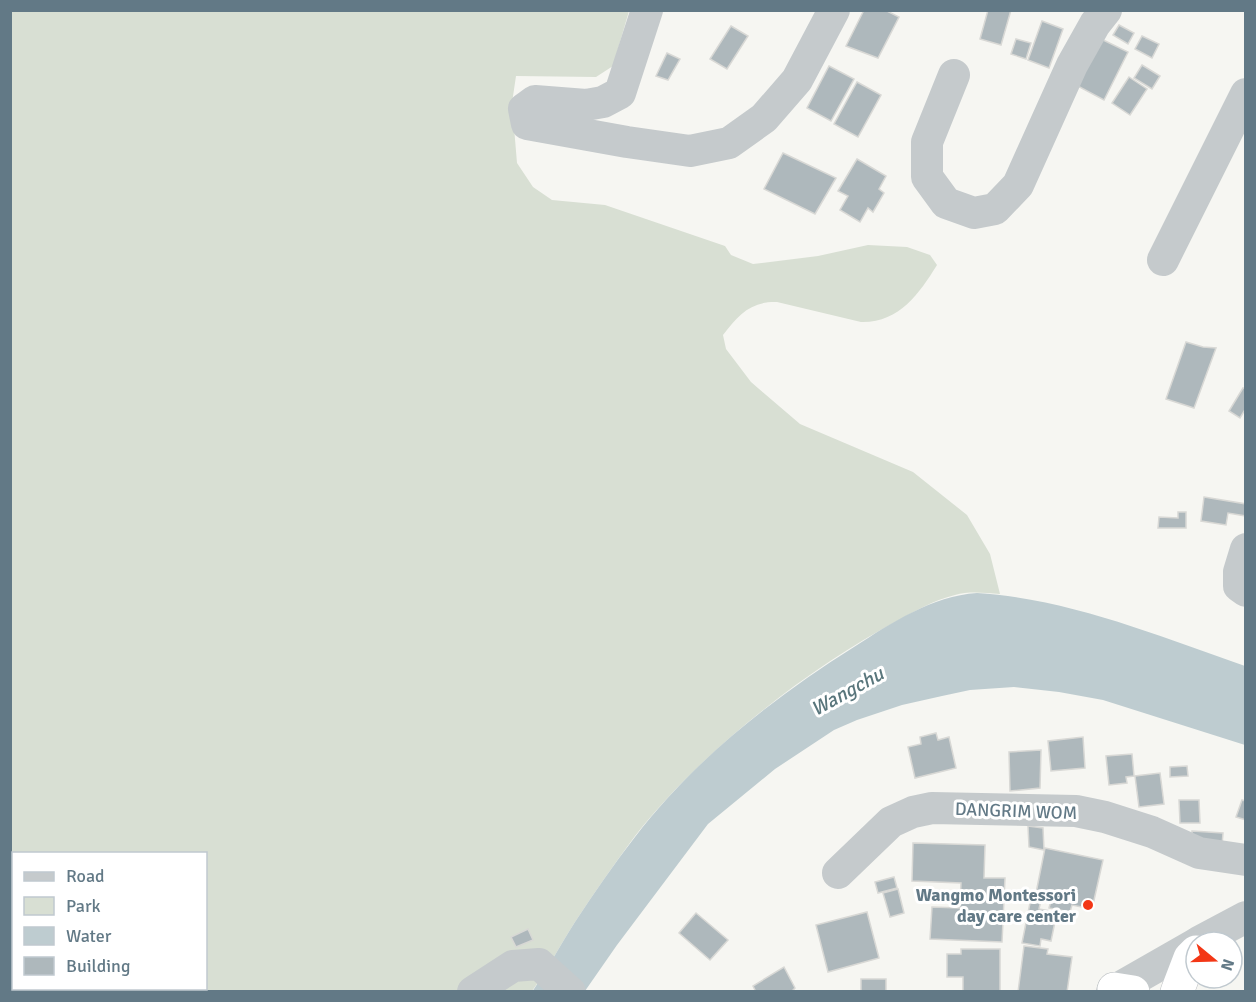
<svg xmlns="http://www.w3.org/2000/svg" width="1256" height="1002" font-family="Signika,sans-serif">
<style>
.green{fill:#d8dfd3;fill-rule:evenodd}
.water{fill:#beccd0}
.building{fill:#aeb8bc;stroke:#d8d8d5;stroke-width:1.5}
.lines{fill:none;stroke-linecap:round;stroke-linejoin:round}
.highway-casing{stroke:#b7bbbe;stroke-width:34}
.minor{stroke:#c5cacc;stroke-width:32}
.highway{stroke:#fff;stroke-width:33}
.poi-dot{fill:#f33716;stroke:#fff;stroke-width:2}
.labels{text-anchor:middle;stroke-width:6;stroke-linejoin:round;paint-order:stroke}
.street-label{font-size:18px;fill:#627986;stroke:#fff}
.poi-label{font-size:18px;font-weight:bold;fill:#627986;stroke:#fff;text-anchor:end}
.water-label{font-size:20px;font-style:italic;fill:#59767c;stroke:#fff}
</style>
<rect width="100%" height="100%" fill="#f6f6f2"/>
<path class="green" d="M10 11H629L613 66 596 77 516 76 512 103 517 163 533 187 552 200 605 205 725 246 731 255 753 264 818 256 868 245 907 247 930 255 937 265C919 294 899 323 861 322L777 302C751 301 738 315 723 335L726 349 751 382 800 424 913 472 967 515 990 554 1000 594C985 593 969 591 955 595 934 600 915 611 897 621 806 669 698 755 635 836 614 864 594 893 575 922 560 945 548 969 532 991H11ZM14 854H206V988H14Z"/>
<path class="water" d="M977 593C1070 599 1158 636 1245 666V745L1103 700 1059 692 1014 687 970 690 942 696 902 705 857 720 834 730 775 769 708 824 617 945 585 991 532 992C548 969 560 945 575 922 594 893 614 864 635 837 694 760 773 698 854 647 891 623 932 596 977 593Z"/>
<g class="building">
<path d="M864 10H885L899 17 878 58 846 46Z"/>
<path d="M988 10H1011L1001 45 980 39Z"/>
<path d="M1042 21 1063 29 1049 68 1028 60Z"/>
<path d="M1119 25 1134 33 1128 44 1113 35Z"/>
<path d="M731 26 748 36 727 69 710 59Z"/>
<path d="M1095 36 1128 52 1104 100 1072 83Z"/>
<path d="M1142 36 1159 44 1152 58 1135 49Z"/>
<path d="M1016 39 1031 43 1026 59 1011 54Z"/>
<path d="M667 53 680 59 668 80 656 76Z"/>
<path d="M1142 65 1160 76 1152 89 1134 78Z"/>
<path d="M829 66 854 79 831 121 807 108Z"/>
<path d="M1129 77 1147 89 1130 115 1112 103Z"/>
<path d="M857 82 881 95 858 137 834 124Z"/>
<path d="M783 153 836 178 815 214 764 189Z"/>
<path d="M857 159 886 176 879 189 884 193 873 212 868 208 860 222 840 210 848 196 838 191Z"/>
<path d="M1186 342 1203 347 1216 348 1194 408 1166 399Z"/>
<path d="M1243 388 1246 389V408L1240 418 1229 411Z"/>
<path d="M1204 497 1246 504V516L1228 513 1226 525 1201 521Z"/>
<path d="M1178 512H1186V528H1158L1159 517 1178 518Z"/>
<path d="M936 733 938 740 949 737 956 768 915 778 908 747 921 744 920 737Z"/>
<path d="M1083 737 1085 768 1051 771 1048 741Z"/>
<path d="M1041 750 1040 788 1010 791 1009 752Z"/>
<path d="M1132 754 1134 776 1126 777 1127 783 1109 785 1106 756Z"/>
<path d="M1187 766 1188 776 1170 777V767Z"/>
<path d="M1160 773 1164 804 1139 807 1135 776Z"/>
<path d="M1179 800H1199L1200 823H1180Z"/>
<path d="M1242 800 1246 801V820L1236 817Z"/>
<path d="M1028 826 1043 828 1044 850 1029 847Z"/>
<path d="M1192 831 1223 833 1222 846 1192 845Z"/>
<path d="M913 843 985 845 984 878H1005L1002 942 930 939 932 907 960 908 961 883 912 881Z"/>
<path d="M1045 848 1103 860 1092 909 1072 905 1070 912 1049 908 1051 901 1035 898Z"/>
<path d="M894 877 897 888 878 893 875 882Z"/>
<path d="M898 889 904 913 890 917 883 893Z"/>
<path d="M1031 898 1041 900 1039 909 1057 912 1051 941 1041 939 1040 946 1022 943Z"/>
<path d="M867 912 879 958 828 972 816 925Z"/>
<path d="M696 913 728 940 710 960 679 933Z"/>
<path d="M528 929 533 940 516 947 511 937Z"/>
<path d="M1024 946 1048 949 1047 954 1072 957 1067 992H1018Z"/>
<path d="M961 949H1000V992H963V977H947V954H961Z"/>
<path d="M784 967 795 988 791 992H756L753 986Z"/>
<rect x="861" y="979" width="25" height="13"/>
</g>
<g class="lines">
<defs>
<g id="highway">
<path d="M1114 989 1133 992"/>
<path d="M1177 992 1190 958 1196 952"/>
</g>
</defs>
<use href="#highway" class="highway-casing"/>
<g class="minor">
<path d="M647 10 620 93 603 102 586 105 535 101 524 109 527 124 627 142 690 151 729 143 764 118 797 80 834 10"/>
<path d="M954 75 927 142V177L946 203 974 213 995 209 1018 185 1072 65 1095 24 1106 10"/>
<path d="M1163 260 1246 94"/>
<path d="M1246 549 1239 572V586L1246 591"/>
<path d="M838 873 891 822 913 812 932 808 1076 811 1105 817 1152 832 1199 853 1246 860"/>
<path d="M1199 942 1246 917"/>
<path d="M473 992 513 966 539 964 570 992"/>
<path d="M1112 992 1196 944"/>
</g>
<use href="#highway" class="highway"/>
</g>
<circle class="poi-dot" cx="1088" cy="905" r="6"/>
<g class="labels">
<g class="street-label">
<text transform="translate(1016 811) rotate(2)" y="6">DANGRIM WOM</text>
</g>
<g class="poi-label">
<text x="1076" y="901">Wangmo Montessori<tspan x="1076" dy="21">day care center</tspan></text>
</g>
<g class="water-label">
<text transform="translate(847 691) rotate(-29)" y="7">Wangchu</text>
</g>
</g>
<rect width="1256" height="1002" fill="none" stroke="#627986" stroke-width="24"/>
<rect x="12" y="852" width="195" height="138" fill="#ffffff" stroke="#c0c9cf" stroke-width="1.5"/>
<rect x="24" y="872" width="30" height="9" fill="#c5cacc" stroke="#c0c9cf" stroke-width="1.5"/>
<text x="66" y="882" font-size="18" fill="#627986">Road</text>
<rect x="24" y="897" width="30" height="18" fill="#d8dfd3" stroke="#c0c9cf" stroke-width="1.5"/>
<text x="66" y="912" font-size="18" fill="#627986">Park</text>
<rect x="24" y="927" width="30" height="18" fill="#beccd0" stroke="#c0c9cf" stroke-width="1.5"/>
<text x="66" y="942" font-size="18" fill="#627986">Water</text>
<rect x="24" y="957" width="30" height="18" fill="#aeb8bc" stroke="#c0c9cf" stroke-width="1.5"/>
<text x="66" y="972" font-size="18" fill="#627986">Building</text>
<g transform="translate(1214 960) rotate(109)"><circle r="28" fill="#ffffff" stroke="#c0c9cf" stroke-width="1.5"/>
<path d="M0-4.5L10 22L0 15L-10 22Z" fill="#f33716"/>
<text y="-9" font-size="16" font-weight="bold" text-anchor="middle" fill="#627986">N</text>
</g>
</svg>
